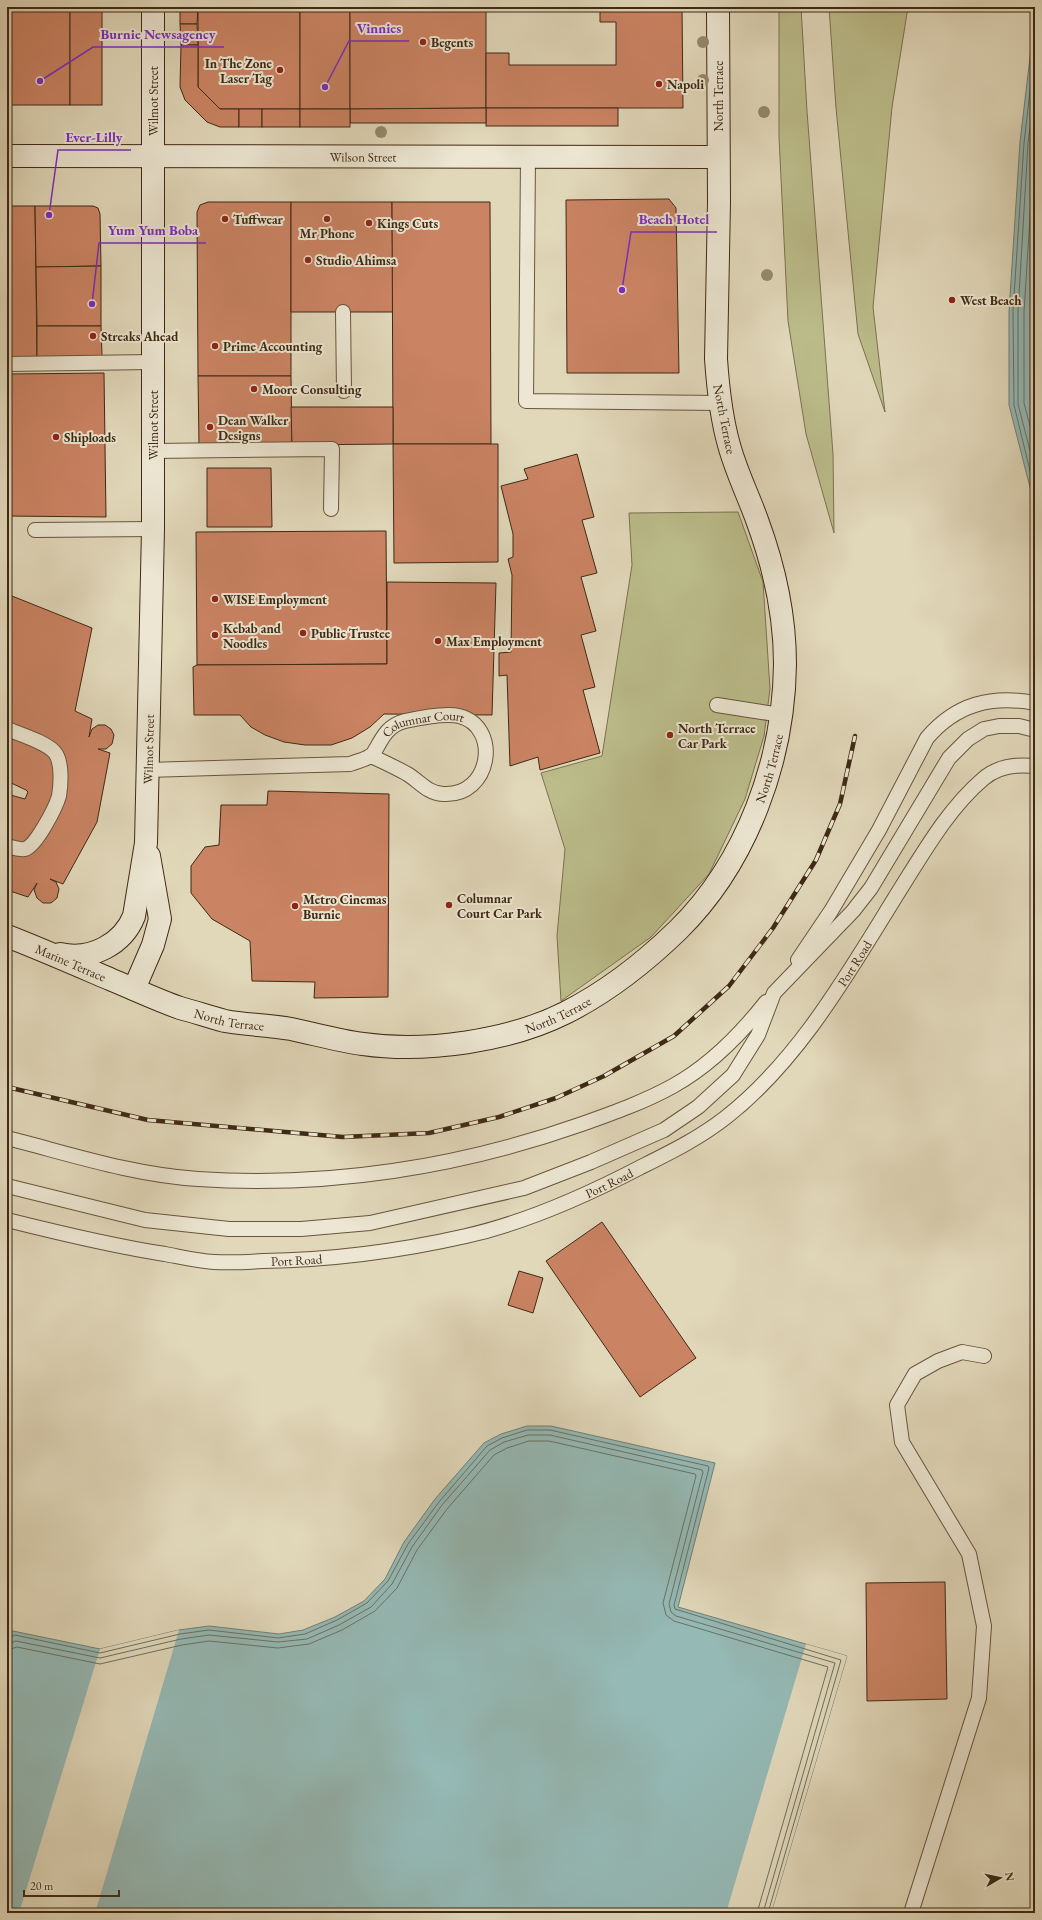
<svg xmlns="http://www.w3.org/2000/svg" width="1042" height="1920" font-family="'EB Garamond',serif">
<style>
.green{fill:#bbbc8a;stroke:#7d724f}
.water{fill:#95b9b5;stroke:#737f75}
.pier{fill:#e1d8ba}
.lines{fill:none;stroke-linecap:round;stroke-linejoin:round}
.shore{stroke:#6a7164;stroke-width:1}
.building{fill:#ca8363;stroke:#3f2914}
.lane-casing{stroke:#68553e;stroke-width:16}
.secondary-casing{stroke:#3f2914;stroke-width:24}
.lane{stroke:#ece6d2;stroke-width:14}
.secondary{stroke:#ece6d2;stroke-width:22}
.rail-casing{stroke:#3f2914;stroke-width:4.5}
.rail{stroke:#ece6d2;stroke-width:3;stroke-dasharray:9;stroke-linecap:butt}
.tree{fill:#96886c}
.poi-dot{fill:#8f2418;stroke:#ece6d2;stroke-width:1.5}
.labels{text-anchor:middle;stroke-width:4;stroke-linejoin:round;paint-order:stroke}
.poi-label{font-size:13px;font-weight:bold;fill:#3f2914;stroke:#ece6d2;text-anchor:start}
.street-label{font-size:13px;fill:#3f2914;stroke:#ece6d2}
.leader{fill:none;stroke:#7b2cbf;stroke-width:1.5}
.callout-dot{fill:#7b2cbf;stroke:#ece6d2;stroke-width:1.5}
.callout-label{font-size:14px;text-anchor:middle;font-weight:bold;fill:#7b2cbf;stroke:#ece6d2;stroke-width:4;stroke-linejoin:round;paint-order:stroke}
</style>
<rect width="100%" height="100%" fill="#e1d8ba"/>
<filter id="stains"><feTurbulence type="fractalNoise" baseFrequency=".005" numOctaves="4"/><feColorMatrix values="0 0 0 0 .2 0 0 0 0 .09 0 0 0 0 .02 0 0 0 .5 -.17"/></filter>
<radialGradient id="worn" r=".72"><stop offset=".6" stop-color="#630" stop-opacity="0"/><stop offset="1" stop-color="#630" stop-opacity=".3"/></radialGradient>
<g class="green">
<path d="M779 7H801L807 111 833 454 834 533 806 434 788 321 779 137Z"/>
<path d="M829 7H908L892 107 873 307 885 412 858 334 836 108Z"/>
<path d="M738 512 763 582 770 689 764 736 745 799 709 874 651 937 561 1001 557 936 565 849 541 773 602 756 632 565 629 513Z"/>
</g>
<g class="water">
<path d="M1035 15V507L1009 405V312L1020 142Z"/>
<path d="M527 1426H551L715 1463 678 1607 847 1656 771 1913H7V1636L13 1631 100 1649 179 1630 209 1626 279 1634 303 1630 335 1617 364 1601 385 1579 404 1542 435 1499 484 1443 501 1434Z"/>
</g>
<g class="pier">
<path d="M179 1630 95 1913H19L100 1649Z"/>
<path d="M806 1644 847 1656 771 1913H726Z"/>
</g>
<g class="lines">
<g class="shore">
<path d="M1035 48 1024 143 1013 312 1014 405 1035 491"/>
<path d="M1035 90 1028 143 1018 312V404L1035 470"/>
<path d="M1035 139 1024 312V403L1035 445"/>
<path d="M7 1639 15 1635 100 1653 180 1634 209 1630 278 1638 305 1634 337 1620 367 1603 388 1581 408 1544 439 1502 487 1446 502 1438 527 1430H550L708 1466 709 1468 674 1605 675 1609 841 1660 768 1913"/>
<path d="M7 1644 16 1641 100 1658 181 1639 209 1635 278 1642 307 1639 339 1625 371 1607 392 1584 412 1547 442 1505 490 1450 504 1442 528 1435H550L702 1470 703 1472 669 1604 671 1612 676 1616 835 1663 763 1913"/>
<path d="M7 1650 17 1647 100 1664 182 1645 209 1641 278 1648 309 1644 342 1630 375 1611 397 1588 417 1550 447 1509 494 1455 507 1448 529 1441H549L695 1474 696 1476 663 1603 666 1615 674 1621 828 1667 757 1913"/>
</g>
</g>
<g class="building">
<rect x="7" y="7" width="95" height="3"/>
<path d="M180 7H198L197 24H180Z"/>
<path d="M198 7H300V109H220L198 87Z"/>
<rect x="300" y="7" width="50" height="102"/>
<path d="M350 7H486V108L350 109Z"/>
<path d="M600 7H682L683 108H486V53H509V65H616V22H600Z"/>
<path d="M7 10H10L11 105H7Z"/>
<path d="M10 10H70V105H11Z"/>
<rect x="70" y="10" width="32" height="95"/>
<path d="M180 24H197L198 45H181Z"/>
<path d="M181 45H198V87L220 109H239V127H220L207 122 185 100 180 87Z"/>
<rect x="486" y="108" width="132" height="18"/>
<path d="M486 108V123H350V109Z"/>
<rect x="239" y="109" width="23" height="18"/>
<rect x="262" y="109" width="38" height="18"/>
<rect x="300" y="109" width="50" height="18"/>
<path d="M669 199 676 208 679 373H567L566 200Z"/>
<path d="M208 202H291V376H198L197 212 200 205Z"/>
<path d="M291 202H392L393 312H291Z"/>
<path d="M392 202H490L491 444H393Z"/>
<path d="M7 206H35L37 357 8 359Z"/>
<path d="M35 206H93L98 208 100 214 101 266 36 267Z"/>
<path d="M101 266V326H37L36 267Z"/>
<path d="M37 326H101L102 356 37 357Z"/>
<path d="M104 373 106 517 7 516V374Z"/>
<path d="M198 376H291L292 445H199Z"/>
<path d="M291 407H393V444L292 445Z"/>
<path d="M393 444H498V562L394 563Z"/>
<path d="M577 454 594 517 582 520 597 573 581 577 596 631 581 635 595 687 583 690 600 753 540 770 538 757 510 766 507 675 499 676V653L511 652 512 575 508 559 513 557V534L501 486 528 479 524 469Z"/>
<path d="M207 468H271L272 527H207Z"/>
<path d="M386 531 387 664 197 665 196 532Z"/>
<path d="M387 582 496 583 492 715 384 714 370 727 352 738 331 745H305L284 742 265 735 251 727 240 715H194L193 667 197 665 387 664Z"/>
<path d="M7 594 92 628 75 711 92 719 89 737 92 729 98 725H105L111 729 114 735 112 744 106 749H98L110 753 97 822 63 884 50 879 56 882 59 889 57 898 51 903H43L37 898 34 890 37 883 28 897 7 890V794L25 799 28 792 26 790 7 781Z"/>
<path d="M268 791 389 794 388 997 314 998 315 982 252 981 250 941 212 919 191 893V866L205 847 219 845 221 805H267Z"/>
<path d="M602 1222 696 1358 640 1397 546 1261Z"/>
<path d="M519 1271 543 1278 533 1313 508 1305Z"/>
<path d="M945 1582 947 1699 867 1701 866 1583Z"/>
</g>
<g class="lines">
<defs>
<g id="lane">
<path d="M528 156 526 401 720 403"/>
<path d="M343 312 344 391"/>
<path d="M7 364 153 362"/>
<path d="M153 451 332 449 331 509"/>
<path d="M35 530 153 529"/>
<path d="M717 705 781 715"/>
<path d="M7 729C19 734 49 743 56 754 62 764 61 784 59 796 56 807 36 846 25 849 20 850 12 847 7 846"/>
<path id="s1" d="M147 770 350 764C357 761 365 760 370 756 373 755 374 752 376 749 383 736 389 725 405 721 419 718 445 713 459 716 501 726 492 797 443 794 428 793 421 783 409 775 397 768 384 762 371 756"/>
<path d="M798 960 831 911 879 830 927 738C956 704 991 695 1035 703"/>
<path d="M7 1138C70 1154 133 1175 198 1179 328 1188 460 1167 582 1124 613 1113 644 1102 673 1086 709 1066 740 1035 766 1002"/>
<path d="M7 1186 145 1220 229 1229H301L370 1223 524 1188 591 1162 664 1130 698 1107 733 1075 758 1035 774 993 853 911 871 888 949 758 968 739 984 729 999 726H1019L1035 730"/>
<path id="s2" d="M7 1220C59 1233 112 1246 165 1254 181 1257 197 1261 214 1262 230 1263 247 1262 263 1261 331 1260 400 1251 466 1236 524 1223 587 1195 639 1168 669 1153 698 1139 725 1118 800 1060 851 968 901 888 925 850 949 808 983 779 998 766 1016 764 1035 766"/>
<path d="M911 1913 979 1698 984 1626 969 1554 902 1442 897 1405 915 1374 938 1361 962 1352 984 1356"/>
</g>
<g id="secondary">
<path id="s3" d="M7 156 718 157"/>
<path id="s4" d="M7 936C43 950 77 965 112 980 134 989 157 1000 180 1008 195 1012 210 1017 225 1021 247 1025 269 1025 291 1029 315 1034 339 1041 363 1044 426 1053 509 1041 565 1013 607 992 644 963 678 930 747 862 784 760 785 664 785 615 774 566 757 520 748 495 736 471 729 445 721 417 718 388 716 359L719 202 718 7"/>
<path id="s5" d="M60 954C91 961 123 944 134 916L146 843 153 529V7"/>
<path d="M134 989 153 945 160 919 149 856"/>
</g>
</defs>
<use href="#lane" class="lane-casing"/>
<use href="#secondary" class="secondary-casing"/>
<use href="#lane" class="lane"/>
<use href="#secondary" class="secondary"/>
<defs>
<path id="rail" d="M7 1087 148 1120 343 1137 429 1133 499 1117 556 1098 604 1076 674 1036 729 986 773 928 816 860 840 804 855 736"/>
</defs>
<use href="#rail" class="rail-casing"/>
<use href="#rail" class="rail"/>
</g>
<g class="tree">
<circle cx="703" cy="42" r="6"/>
<circle cx="703" cy="80" r="6"/>
<circle cx="764" cy="112" r="6"/>
<circle cx="381" cy="132" r="6"/>
<circle cx="767" cy="275" r="6"/>
</g>
<g class="poi-dot">
<circle cx="423" cy="42" r="4"/>
<circle cx="280" cy="70" r="4"/>
<circle cx="659" cy="84" r="4"/>
<circle cx="225" cy="219" r="4"/>
<circle cx="327" cy="219" r="4"/>
<circle cx="369" cy="223" r="4"/>
<circle cx="308" cy="260" r="4"/>
<circle cx="952" cy="300" r="4"/>
<circle cx="93" cy="336" r="4"/>
<circle cx="215" cy="346" r="4"/>
<circle cx="254" cy="389" r="4"/>
<circle cx="210" cy="427" r="4"/>
<circle cx="56" cy="437" r="4"/>
<circle cx="215" cy="599" r="4"/>
<circle cx="303" cy="633" r="4"/>
<circle cx="215" cy="635" r="4"/>
<circle cx="438" cy="641" r="4"/>
<circle cx="670" cy="735" r="4"/>
<circle cx="449" cy="905" r="4"/>
<circle cx="295" cy="906" r="4"/>
</g>
<g class="labels">
<g class="poi-label">
<text x="431" y="47">Begents</text>
<text x="272" y="68" text-anchor="end">In The Zone<tspan x="272" dy="15">Laser Tag</tspan></text>
<text x="667" y="89">Napoli</text>
<text x="233" y="224">Tuffwear</text>
<text x="377" y="228">Kings Cuts</text>
<text x="327" y="238" text-anchor="middle">Mr Phone</text>
<text x="316" y="265">Studio Ahimsa</text>
<text x="960" y="305">West Beach</text>
<text x="101" y="341">Streaks Ahead</text>
<text x="223" y="351">Prime Accounting</text>
<text x="262" y="394">Moore Consulting</text>
<text x="218" y="425">Dean Walker<tspan x="218" dy="15">Designs</tspan></text>
<text x="64" y="442">Shiploads</text>
<text x="223" y="604">WISE Employment</text>
<text x="223" y="633">Kebab and<tspan x="223" dy="15">Noodles</tspan></text>
<text x="311" y="638">Public Trustee</text>
<text x="446" y="646">Max Employment</text>
<text x="678" y="733">North Terrace<tspan x="678" dy="15">Car Park</tspan></text>
<text x="457" y="903">Columnar<tspan x="457" dy="15">Court Car Park</tspan></text>
<text x="303" y="904">Metro Cinemas<tspan x="303" dy="15">Burnie</tspan></text>
</g>
<g class="street-label">
<text transform="translate(718 96) rotate(-90)" y="5">North Terrace</text>
<text transform="translate(153 101) rotate(-90)" y="5">Wilmot Street</text>
<text dy="5" stroke="none"><textPath href="#s3" startOffset="356">Wilson Street</textPath></text>
<text transform="translate(725 419) rotate(79)" y="5">North Terrace</text>
<text transform="translate(153 425) rotate(-90)" y="5">Wilmot Street</text>
<text dy="5" stroke="none"><textPath href="#s1" startOffset="293">Columnar Court</textPath></text>
<text dy="5" stroke="none"><textPath href="#s5" startOffset="258">Wilmot Street</textPath></text>
<text dy="5" stroke="none"><textPath href="#s4" startOffset="910">North Terrace</textPath></text>
<text dy="5" stroke="none"><textPath href="#s4" startOffset="69">Marine Terrace</textPath></text>
<text dy="5" stroke="none"><textPath href="#s2" startOffset="954">Port Road</textPath></text>
<text dy="5" stroke="none"><textPath href="#s4" startOffset="574">North Terrace</textPath></text>
<text dy="5" stroke="none"><textPath href="#s4" startOffset="238">North Terrace</textPath></text>
<text dy="5" stroke="none"><textPath href="#s2" startOffset="618">Port Road</textPath></text>
<text dy="5" stroke="none"><textPath href="#s2" startOffset="294">Port Road</textPath></text>
</g>
</g>
<path class="leader" d="M325 87L349 41H409M40 81L93 47H224M49 215L58 150H131M622 290L631 232H717M92 304L99 243H206"/>
<g class="callout-dot">
<circle cx="325" cy="87" r="4"/>
<circle cx="40" cy="81" r="4"/>
<circle cx="49" cy="215" r="4"/>
<circle cx="622" cy="290" r="4"/>
<circle cx="92" cy="304" r="4"/>
</g>
<g class="callout-label">
<text x="379" y="33">Vinnies</text>
<text x="158" y="39">Burnie Newsagency</text>
<text x="94" y="142">Ever-Lilly</text>
<text x="674" y="224">Beach Hotel</text>
<text x="153" y="235">Yum Yum Boba</text>
</g>
<rect width="1042" height="1920" fill="none" stroke="#e1d8ba" stroke-width="24"/>
<rect x="8" y="8" width="1026" height="1904" fill="none" stroke="#3f2914" stroke-width="2"/>
<rect x="12" y="12" width="1018" height="1896" fill="none" stroke="#3f2914"/>
<g transform="translate(1000 1878) rotate(81)" stroke="#ece6d2" stroke-width="3" paint-order="stroke">
<path d="M0-3L7 15L0 10L-7 15Z" fill="#3f2914"/>
<text y="-6" font-size="11" font-weight="bold" text-anchor="middle" fill="#3f2914">N</text>
</g>
<path d="M24 1890v6h95v-6" fill="none" stroke="#3f2914" stroke-width="2"/>
<text x="30" y="1890" font-size="12" fill="#3f2914" stroke="#ece6d2" stroke-width="3" paint-order="stroke">20 m</text>
<rect width="100%" height="100%" filter="url(#stains)"/>
<rect width="100%" height="100%" fill="url(#worn)"/>
</svg>
